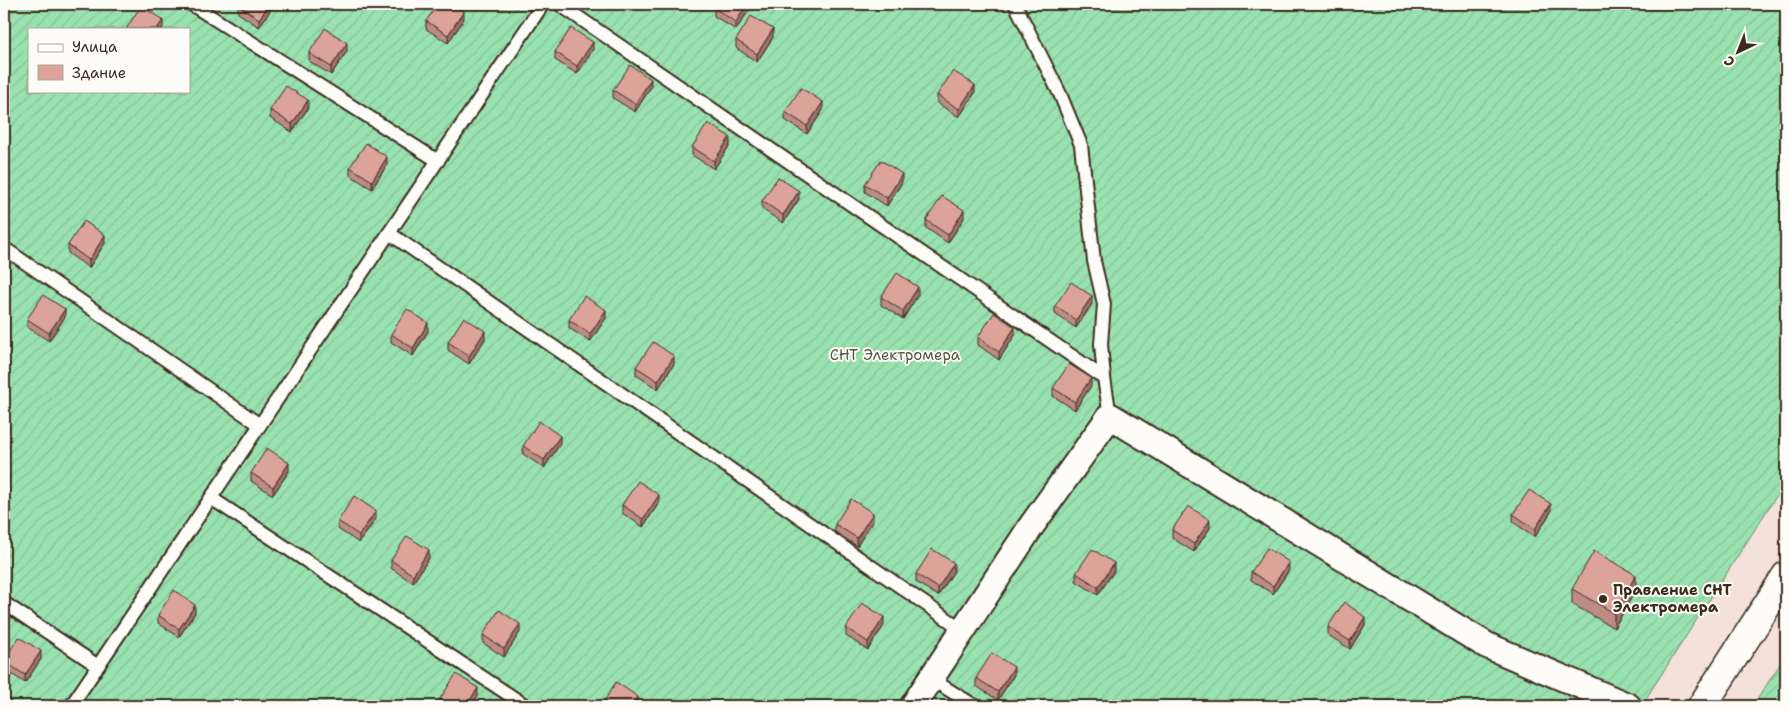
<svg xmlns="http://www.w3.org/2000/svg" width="1790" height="710" font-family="'Shantell Sans',sans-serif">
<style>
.garden{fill:url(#garden-furrows);stroke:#6a8667;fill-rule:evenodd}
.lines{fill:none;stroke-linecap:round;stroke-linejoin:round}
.service-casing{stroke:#3b2a1e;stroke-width:16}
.minor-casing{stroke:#3b2a1e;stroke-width:29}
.tertiary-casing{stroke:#3b2a1e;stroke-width:31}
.service{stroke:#fdfcf7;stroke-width:12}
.minor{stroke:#fdfcf7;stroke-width:25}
.tertiary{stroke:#fdfcf7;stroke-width:28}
.wall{fill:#bd8c83;stroke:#3b2a1e}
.shaded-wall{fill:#9a726a;stroke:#3b2a1e}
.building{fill:#dca398;stroke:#3b2a1e}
.poi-dot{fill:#3b2a1e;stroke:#fdfcf7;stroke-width:2}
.labels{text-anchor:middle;stroke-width:4;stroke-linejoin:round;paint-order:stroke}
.park-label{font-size:15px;fill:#525842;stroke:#fdfcf7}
.poi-label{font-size:15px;font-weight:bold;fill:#3b2a1e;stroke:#fdfcf7;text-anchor:start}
</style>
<defs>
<pattern id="garden-furrows" width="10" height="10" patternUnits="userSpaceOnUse" patternTransform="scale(1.25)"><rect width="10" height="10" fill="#99e2b0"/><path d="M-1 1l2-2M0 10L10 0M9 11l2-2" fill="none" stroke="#85c297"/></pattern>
</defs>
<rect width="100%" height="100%" fill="#f3e1da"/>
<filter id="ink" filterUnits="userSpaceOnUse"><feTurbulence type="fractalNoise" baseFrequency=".02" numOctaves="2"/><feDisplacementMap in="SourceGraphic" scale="10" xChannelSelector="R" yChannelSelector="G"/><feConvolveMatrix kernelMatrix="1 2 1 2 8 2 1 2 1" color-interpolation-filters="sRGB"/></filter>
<g filter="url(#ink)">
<g class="garden">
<path d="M4 4H1786V481L1641 706H4ZM29 29H189V91H29Z"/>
<path d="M1786 655V706H1753Z"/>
</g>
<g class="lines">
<defs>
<g id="service">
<path d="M191 4 438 161"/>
<path d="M559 4 1104 378 1110 416"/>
<path d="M1015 4 1060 94 1081 145 1094 261 1104 304 1101 344 1104 378"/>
<path d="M389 233 963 630"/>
<path d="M4 248 260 425"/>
<path d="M211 498 526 706"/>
<path d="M4 603 98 666"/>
<path d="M931 679 975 706"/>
<path d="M71 706 543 4"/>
</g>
<path id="minor" d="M913 706 1032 525 1110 416 1486 645 1628 706"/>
<path id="tertiary" d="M1702 706 1786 576"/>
</defs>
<use href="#service" class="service-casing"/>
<use href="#minor" class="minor-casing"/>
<use href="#tertiary" class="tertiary-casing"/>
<use href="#service" class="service"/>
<use href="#minor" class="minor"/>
<use href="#tertiary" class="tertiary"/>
</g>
<g class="wall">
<path d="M275 4 259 27 238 13V5Z"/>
<path d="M752 4V5L736 30 714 16V8Z"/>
<path d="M464 19 448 43 426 29V21Z"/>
<path d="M773 37 757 62 736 48V40Z"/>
<path d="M593 50 577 74 555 60V52Z"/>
<path d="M347 51 331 75 309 61V53Z"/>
<path d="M651 87 635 112 613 98V90Z"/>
<path d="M975 93 959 117 937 103V95Z"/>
<path d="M308 108 292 132 270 118V110Z"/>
<path d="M823 110 807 134 785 120V112Z"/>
<path d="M730 145 714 169 692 155V147Z"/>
<path d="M387 165 372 189 350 175V167Z"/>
<path d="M902 182 887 206 865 192V184Z"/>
<path d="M799 199 783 223 762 209V201Z"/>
<path d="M964 218 948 243 926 228V220Z"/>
<path d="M105 243 89 268 68 253V245Z"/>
<path d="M918 295 903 319 881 305V297Z"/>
<path d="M1092 304 1076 328 1055 314V306Z"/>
<path d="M65 317 49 341 27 327V319Z"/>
<path d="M606 318 590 342 569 328V320Z"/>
<path d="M428 331 413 356 391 342V334Z"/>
<path d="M1015 335 999 360 978 345V337Z"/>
<path d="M485 339 469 364 448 350V342Z"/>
<path d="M674 364 658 389 636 375V367Z"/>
<path d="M1091 386 1075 410 1053 396V388Z"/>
<path d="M560 444 544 468 523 454V446Z"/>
<path d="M289 471 273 495 251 481V473Z"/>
<path d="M659 503 643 527 622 513V505Z"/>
<path d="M1551 512 1535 537 1513 522V514Z"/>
<path d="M376 519 359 543 338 529V521Z"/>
<path d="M873 521 857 546 835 532V524Z"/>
<path d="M1210 528 1194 552 1172 538V530Z"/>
<path d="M429 558 413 583 391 568V560Z"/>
<path d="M1289 570 1273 594 1251 580V572Z"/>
<path d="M954 571 938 596 916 582V574Z"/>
<path d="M1114 571 1098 595 1076 581V573Z"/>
<path d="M1572 589 1636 590 1614 628 1572 604Z"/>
<path d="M195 613 179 637 158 623V615Z"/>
<path d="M884 625 868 650 846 636V628Z"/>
<path d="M1365 625 1350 649 1328 635V627Z"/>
<path d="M520 632 504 657 483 643V635Z"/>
<path d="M41 659 25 683 4 669V660Z"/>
<path d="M1014 675 998 700 976 686V678Z"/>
<path d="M478 696 471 706H440V699Z"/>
</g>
<g class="shaded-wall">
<path d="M270 4H275L259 27V19Z"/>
<path d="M747 4H752V5L736 30V22Z"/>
<path d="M464 11V19L448 43V35Z"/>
<path d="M163 20V28L162 29H157Z"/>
<path d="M773 29V37L757 62V54Z"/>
<path d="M593 42V50L577 74V66Z"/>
<path d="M347 43V51L331 75V67Z"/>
<path d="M651 79V87L635 112V104Z"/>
<path d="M975 85V93L959 117V109Z"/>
<path d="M308 100V108L292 132V124Z"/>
<path d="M823 102V110L807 134V126Z"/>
<path d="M730 137V145L714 169V161Z"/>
<path d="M387 157V165L372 189V181Z"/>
<path d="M902 174V182L887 206V198Z"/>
<path d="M799 191V199L783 223V215Z"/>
<path d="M964 210V218L948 243V235Z"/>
<path d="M105 235V243L89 268V260Z"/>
<path d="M918 287V295L903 319V311Z"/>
<path d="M1092 296V304L1076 328V320Z"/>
<path d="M65 309V317L49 341V333Z"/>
<path d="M606 310V318L590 342V334Z"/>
<path d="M428 323V331L413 356V348Z"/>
<path d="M1015 327V335L999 360V352Z"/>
<path d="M485 331V339L469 364V356Z"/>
<path d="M674 356V364L658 389V381Z"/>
<path d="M1091 378V386L1075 410V402Z"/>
<path d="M560 436V444L544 468V460Z"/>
<path d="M289 463V471L273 495V487Z"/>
<path d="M659 495V503L643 527V519Z"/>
<path d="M1551 504V512L1535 537V529Z"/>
<path d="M376 511V519L359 543V535Z"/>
<path d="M873 513V521L857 546V538Z"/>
<path d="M1210 520V528L1194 552V544Z"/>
<path d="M429 550V558L413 583V575Z"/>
<path d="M1289 562V570L1273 594V586Z"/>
<path d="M954 563V571L938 596V588Z"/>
<path d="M1114 563V571L1098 595V587Z"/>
<path d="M1636 575V590L1614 628V613Z"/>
<path d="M195 605V613L179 637V629Z"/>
<path d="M884 617V625L868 650V642Z"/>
<path d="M1365 617V625L1350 649V641Z"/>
<path d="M520 624V632L504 657V649Z"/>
<path d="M41 651V659L25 683V675Z"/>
<path d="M1014 667V675L998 700V692Z"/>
<path d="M478 688V696L471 706H466Z"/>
<path d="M638 697V705L637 706H631Z"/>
</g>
<g class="building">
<path d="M239 4H270L259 19 238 5Z"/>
<path d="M438 4H453L464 11 448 35 426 21Z"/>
<path d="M717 4H747L736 22 714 8Z"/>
<path d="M141 6 163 20 157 29H126Z"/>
<path d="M751 16 773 29 757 54 736 40Z"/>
<path d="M325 28 347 43 331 67 309 53Z"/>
<path d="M571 28 593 42 577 66 555 52Z"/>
<path d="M630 65 651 79 635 104 613 90Z"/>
<path d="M953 71 975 85 959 109 937 95Z"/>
<path d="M286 86 308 100 292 124 270 110Z"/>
<path d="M801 88 823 102 807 126 785 112Z"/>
<path d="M708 123 730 137 714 161 692 147Z"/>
<path d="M366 143 387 157 372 181 350 167Z"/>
<path d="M881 160 902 174 887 198 865 184Z"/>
<path d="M778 177 799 191 783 215 762 201Z"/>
<path d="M942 196 964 210 948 235 926 220Z"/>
<path d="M84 221 105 235 89 260 68 245Z"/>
<path d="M897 273 918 287 903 311 881 297Z"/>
<path d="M1071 282 1092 296 1076 320 1055 306Z"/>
<path d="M43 295 65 309 49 333 27 319Z"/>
<path d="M584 296 606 310 590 334 569 320Z"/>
<path d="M407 309 428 323 413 348 391 334Z"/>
<path d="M994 313 1015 327 999 352 978 337Z"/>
<path d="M464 317 485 331 469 356 448 342Z"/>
<path d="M653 342 674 356 658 381 636 367Z"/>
<path d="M1069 364 1091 378 1075 402 1053 388Z"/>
<path d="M539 421 560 436 544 460 523 446Z"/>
<path d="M267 448 289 463 273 487 251 473Z"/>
<path d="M638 481 659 495 643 519 622 505Z"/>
<path d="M1529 490 1551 504 1535 529 1513 514Z"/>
<path d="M354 496 376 511 359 535 338 521Z"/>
<path d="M851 499 873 513 857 538 835 524Z"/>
<path d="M1188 506 1210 520 1194 544 1172 530Z"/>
<path d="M407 536 429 550 413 575 391 560Z"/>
<path d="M1267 548 1289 562 1273 586 1251 572Z"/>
<path d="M932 549 954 563 938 588 916 574Z"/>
<path d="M1092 549 1114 563 1098 587 1076 573Z"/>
<path d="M1594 551 1636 575 1614 613 1572 589Z"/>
<path d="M174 590 195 605 179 629 158 615Z"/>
<path d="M1344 602 1365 617 1350 641 1328 627Z"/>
<path d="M862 603 884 617 868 642 846 628Z"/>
<path d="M499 610 520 624 504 649 483 635Z"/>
<path d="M19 637 41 651 25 675 4 661V660Z"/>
<path d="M992 653 1014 667 998 692 976 678Z"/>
<path d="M456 674 478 688 466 706H452L440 699Z"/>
<path d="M616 682 638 697 631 706H601Z"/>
</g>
</g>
<circle class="poi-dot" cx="1603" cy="599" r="5"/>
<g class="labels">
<g class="park-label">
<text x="895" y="360">СНТ Электромера</text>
</g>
<g class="poi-label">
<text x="1613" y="595">Правление СНТ<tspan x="1613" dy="17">Электромера</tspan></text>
</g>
</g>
<rect width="1790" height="710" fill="none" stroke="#fdfcf7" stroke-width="20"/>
<rect x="10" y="10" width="1770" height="690" fill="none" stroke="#3b2a1e" stroke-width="2" filter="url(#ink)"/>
<rect x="28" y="28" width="162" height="65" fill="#fdfcf7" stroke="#afa8a0"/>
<rect x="38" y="44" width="25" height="8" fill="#fdfcf7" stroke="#afa8a0"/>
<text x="72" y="52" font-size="15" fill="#3b2a1e">Улица</text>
<rect x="38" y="65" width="25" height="15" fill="#dca398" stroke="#afa8a0"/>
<text x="72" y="78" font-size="15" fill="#3b2a1e">Здание</text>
<g transform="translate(1738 52) rotate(223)" stroke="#fdfcf7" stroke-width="4" paint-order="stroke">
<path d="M0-4L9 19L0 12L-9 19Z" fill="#3b2a1e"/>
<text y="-8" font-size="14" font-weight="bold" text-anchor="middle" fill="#3b2a1e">С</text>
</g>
</svg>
